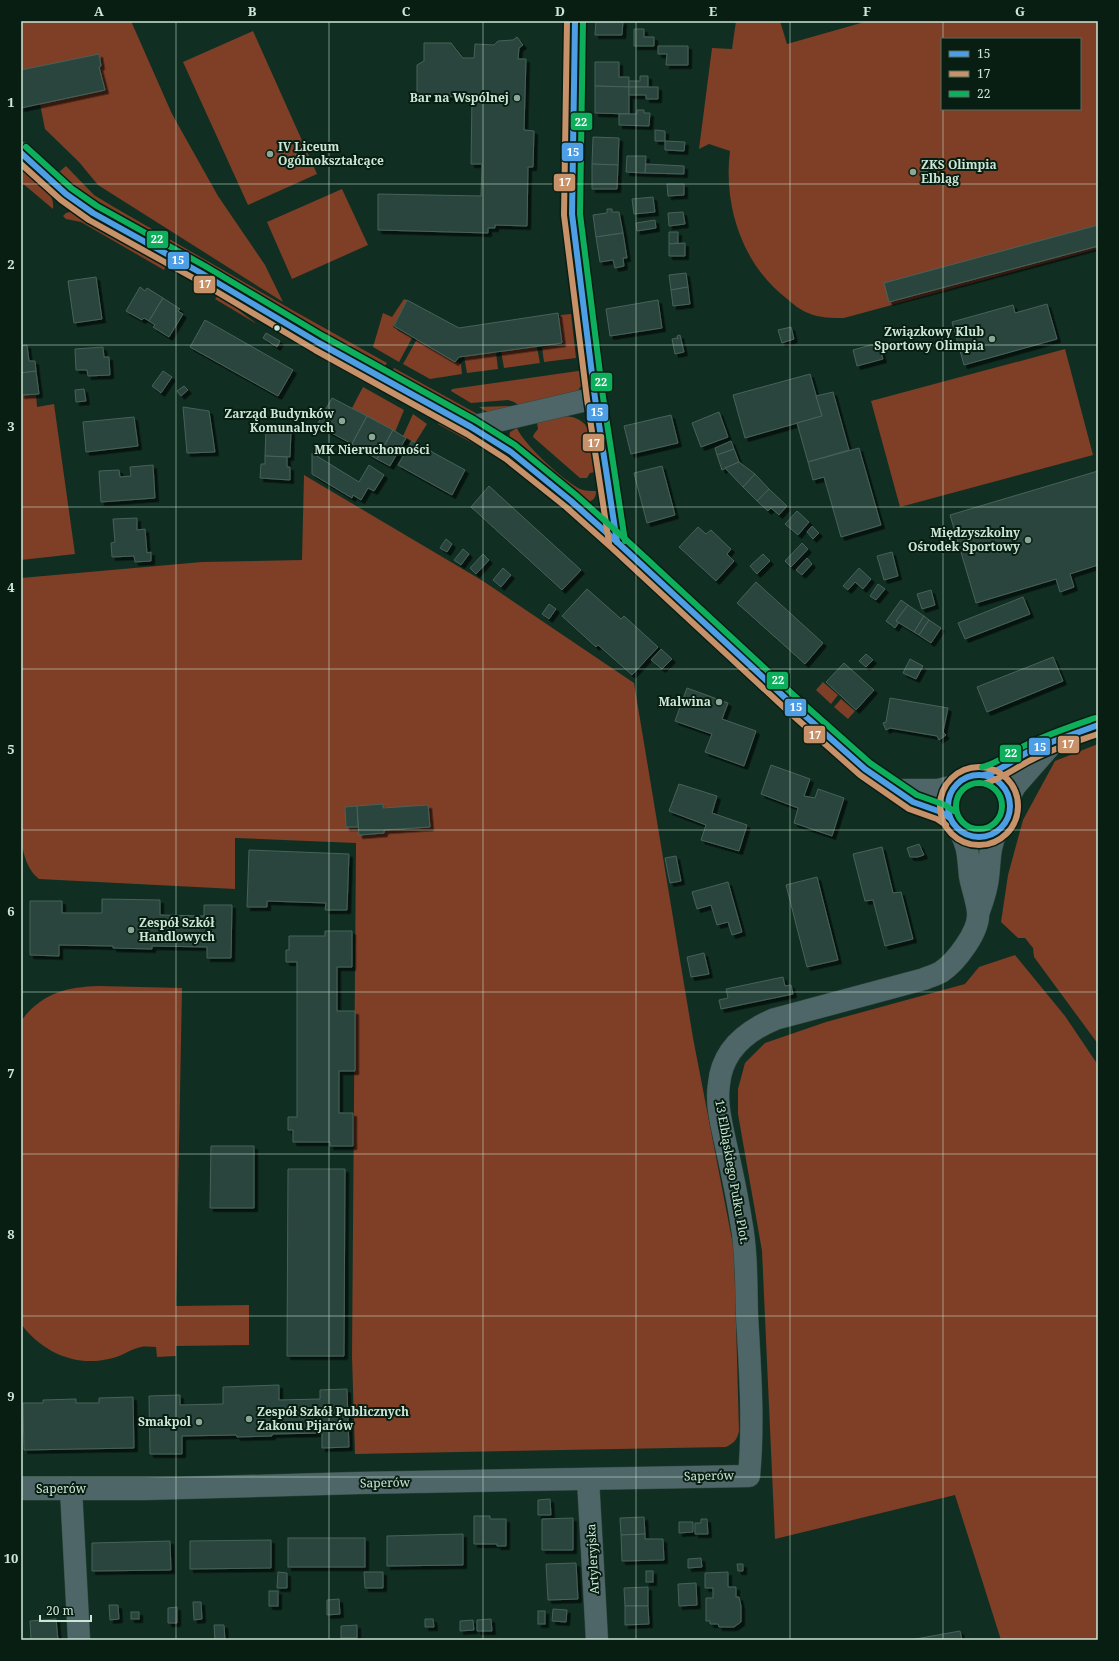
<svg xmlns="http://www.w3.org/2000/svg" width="1119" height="1661" font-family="'Noto Serif',serif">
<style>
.green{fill:#7f3e26;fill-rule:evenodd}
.building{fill:#2c443c;stroke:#476259;filter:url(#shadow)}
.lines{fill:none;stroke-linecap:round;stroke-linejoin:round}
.minor-casing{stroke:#314a3e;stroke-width:23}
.minor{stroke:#4f6669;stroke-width:22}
.bus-1-casing{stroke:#091e13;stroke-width:9}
.bus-2-casing{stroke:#091e13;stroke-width:9}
.bus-3-casing{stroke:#091e13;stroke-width:9}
.bus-1{stroke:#4d9ee5;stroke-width:6}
.bus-2{stroke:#c7916a;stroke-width:6}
.bus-3{stroke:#0daf5c;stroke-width:6}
.grid{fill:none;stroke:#cce7d6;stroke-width:1;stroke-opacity:0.55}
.poi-dot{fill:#8aa797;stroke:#091e13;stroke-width:1.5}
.bus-dot{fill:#cce7d6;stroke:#091e13;stroke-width:1.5}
.labels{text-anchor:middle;stroke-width:4;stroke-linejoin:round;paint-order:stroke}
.poi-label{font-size:12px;font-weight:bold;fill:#cce7d6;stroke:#091e13;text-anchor:end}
.street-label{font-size:12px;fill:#cce7d6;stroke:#091e13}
.line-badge{stroke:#091e13;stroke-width:1.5}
.badge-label{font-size:11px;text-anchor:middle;font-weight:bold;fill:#fff}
.neatline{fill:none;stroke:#cce7d6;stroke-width:1.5}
.grid-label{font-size:13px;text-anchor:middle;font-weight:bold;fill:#cce7d6}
</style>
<defs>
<filter id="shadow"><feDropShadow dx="3.5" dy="3.5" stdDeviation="0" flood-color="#0009"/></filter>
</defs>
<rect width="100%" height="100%" fill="#102f22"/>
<g class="green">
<path d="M21 21H131L172 114 218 196 265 265 283 302 98 185 79 162 45 129 40 104 105 90 99 67 101 66 99 55 21 70Z"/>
<path d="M736 21H780L787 44 868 21H1098V249L844 318C832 318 820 318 808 313 800 310 793 304 786 298 742 264 723 205 730 151L709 144 699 149 712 48 732 49ZM942 39H1080V109H942Z"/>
<path d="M253 31 317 174 248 205 183 62Z"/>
<path d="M66 166 94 195 112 206 294 311 387 363 383 369 106 210 60 179 58 173Z"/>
<path d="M21 167C33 178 56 191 53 209L21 182Z"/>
<path d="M342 189 368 245 292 279 267 222Z"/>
<path d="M73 211 166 266 164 270 81 222 66 219 63 216 66 213Z"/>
<path d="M219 295 257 324 215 299Z"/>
<path d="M404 299 407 300 393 327 412 338 399 362 373 347 383 313 392 317Z"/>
<path d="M571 314 576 358 544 362 542 347 563 344 559 319 561 315Z"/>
<path d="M417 339 461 364 462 374 430 379 403 364Z"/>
<path d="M537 347 540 363 504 368 501 351Z"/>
<path d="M1065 349 1093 455 900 507 871 401Z"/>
<path d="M496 352 498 369 467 373 464 356Z"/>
<path d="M328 359 375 383 373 387 324 360Z"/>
<path d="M394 368 481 416 470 414 391 373Z"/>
<path d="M585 370 584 381 576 394 520 406 514 402 508 400 471 403 451 391 452 389Z"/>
<path d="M363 387 404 410 395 432 352 408Z"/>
<path d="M36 394 37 407 54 404 75 554 21 560V395Z"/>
<path d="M508 406 513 408 494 416 479 407Z"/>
<path d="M413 414 427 424 415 443 403 436Z"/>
<path d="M563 416C596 416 594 449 595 472L590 473 587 478H580L533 437 534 434 538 429 537 423Z"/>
<path d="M440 420 497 454 498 457 438 424Z"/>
<path d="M517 428C524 445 564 481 580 489 585 491 591 491 596 491 596 498 593 502 585 502L509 439 510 432Z"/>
<path d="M304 475 483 581 634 683 693 1038 734 1250 739 1431C737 1440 734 1443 726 1447L355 1454 352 1356 356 843 235 838V889L39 879C27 870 23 853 21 839V578L202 562 302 560Z"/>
<path d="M823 682 838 695 831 704 816 690Z"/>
<path d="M841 699 855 711 848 719 834 707Z"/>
<path d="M1098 744V1044L1034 957 1033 948 1025 938H1018L1001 922 1008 875 1023 820 1055 761Z"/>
<path d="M1015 955 1065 1016 1098 1065V1640H1001L955 1495 775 1539 762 1251 738 1114V1089L745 1063 765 1043 826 1022 965 984 979 967Z"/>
<path d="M99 986 182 988 176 1306 249 1305V1345L176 1346V1356L157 1357 156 1347C151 1347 146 1346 141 1347 131 1349 122 1356 113 1358 77 1368 43 1353 21 1324V1021C42 993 66 987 99 986Z"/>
</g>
<g class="building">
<path d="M596 21H623L622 35H595Z"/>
<path d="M634 29H644V37H654V46H634Z"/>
<path d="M517 37 523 45 519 48 518 59H526L524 130 534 131 533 167H528L527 226 495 225V228H488V233L378 230V194L481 196 482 164H471L472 97 417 96V65L424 61V43H451L463 58H474L475 44 494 45 498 41 513 40Z"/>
<path d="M658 46H688V65H666L667 54H658Z"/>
<path d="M99 54 101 66 99 67 105 90 21 108V70Z"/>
<path d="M595 62H619V77H629V87L595 86Z"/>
<path d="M640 76H648V87H629V81H640Z"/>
<path d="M595 86 629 87V114L595 113Z"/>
<path d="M629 87H658V99H646V95H629Z"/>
<path d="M637 110H644V113H650L649 126 619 125V114H637Z"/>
<path d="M655 130 665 131V141H655Z"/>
<path d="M593 137 619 138 618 165 592 164Z"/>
<path d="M665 141 685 142 684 151 665 150Z"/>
<path d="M627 156H646L645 173 626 172Z"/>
<path d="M592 164 618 165 617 189H592Z"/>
<path d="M646 164 684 166V174L645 173Z"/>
<path d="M667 184H684V195L668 196Z"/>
<path d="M653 197 655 212 634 214 632 199Z"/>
<path d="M607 209H612V212H619L623 233 596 237 593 215 607 213Z"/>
<path d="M683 212 685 224 669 226 668 213Z"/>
<path d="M655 220 656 228 637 231 636 223Z"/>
<path d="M1098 225V246L889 302 884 283Z"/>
<path d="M669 232H678V243L669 244Z"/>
<path d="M623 233 627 258H623L624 266 615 268 613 260 600 262 596 237Z"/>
<path d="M685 243V256H669V244Z"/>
<path d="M686 273 688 287 671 290 669 275Z"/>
<path d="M96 277 102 319 74 323 68 281Z"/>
<path d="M140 287 145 291 147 288 163 298 149 321 144 318 142 320 126 311Z"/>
<path d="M688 287 690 304 673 306 671 290Z"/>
<path d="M163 298 180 309 178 311 183 314 169 337 153 327 155 325 149 321Z"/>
<path d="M407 300 459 328 558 313 562 343 459 357 455 362 394 326Z"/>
<path d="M658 300 662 328 610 336 606 309Z"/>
<path d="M1047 304 1057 339 964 365 952 322 1013 305 1015 313Z"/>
<path d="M205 320 293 370 278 396 190 347Z"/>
<path d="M791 327 794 339 782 343 778 330Z"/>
<path d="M266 333 280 341 277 347 263 338Z"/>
<path d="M680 335 684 352 675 354 672 339 676 338 678 339 677 336Z"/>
<path d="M878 343 883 359 857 366 853 350Z"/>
<path d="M27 345 29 361H35L36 371 21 373V346Z"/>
<path d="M103 347 104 357H109L110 375 88 376 87 370H76L75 349Z"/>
<path d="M36 371 39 394 21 395V373Z"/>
<path d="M163 371 172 377 161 393 152 386Z"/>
<path d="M810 374 822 416 745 438 733 395Z"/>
<path d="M184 386 188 390 181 396 177 391Z"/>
<path d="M84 389 86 401 76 402 75 390Z"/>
<path d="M833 392 849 450 808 462 797 423 822 416 816 396Z"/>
<path d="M332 398 367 416 352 444 317 425Z"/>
<path d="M183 407 209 411 215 452 187 453Z"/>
<path d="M719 412 728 437 701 447 692 423Z"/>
<path d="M671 415 678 443 631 454 624 426Z"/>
<path d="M367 416 393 430 377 459 352 444Z"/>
<path d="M134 417 138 446 86 452 83 422Z"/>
<path d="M266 430 291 431 290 457 265 456Z"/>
<path d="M393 430 406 438 390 466 377 459Z"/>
<path d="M412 441 465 470 452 495 398 465Z"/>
<path d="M731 441 734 449 717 455 715 448Z"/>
<path d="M859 448 881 525 841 537 824 477 813 480 808 462Z"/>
<path d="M734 449 739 462 722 470 717 455Z"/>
<path d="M312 453 359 482 369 465 384 475 374 491 368 488 361 500 353 495 352 498 312 474Z"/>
<path d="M265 456 287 457V467H290V480L260 478 261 464H265Z"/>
<path d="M739 462 755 474 743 487 725 468Z"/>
<path d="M153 465 155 498 101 502 99 471 119 470 120 477 131 476 130 467Z"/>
<path d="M662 466 675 515 647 523 634 473Z"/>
<path d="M1098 471V565L1070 574 1074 587 1060 592 1056 579 976 603 950 515Z"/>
<path d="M755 474 769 489 757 501 743 487Z"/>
<path d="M489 486 581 570 562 590 471 507Z"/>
<path d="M769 489 787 506 779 515 771 508 768 511 757 501Z"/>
<path d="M797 511 809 522 798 535 785 524Z"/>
<path d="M137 518V530L145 529 147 553 151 552V561L135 562 134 556 112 557 111 543 115 542 113 519Z"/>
<path d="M812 526 819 533 813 539 807 532Z"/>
<path d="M698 527 706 534 711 530 731 549 727 554 734 561 716 581 679 547Z"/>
<path d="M446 539 452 544 447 552 440 548Z"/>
<path d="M802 543 808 549 791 567 785 561Z"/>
<path d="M463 549 469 554 461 565 454 560Z"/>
<path d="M892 552 898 576 884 580 877 556Z"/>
<path d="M483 554 489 560 476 574 470 568Z"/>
<path d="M763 554 770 561 757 574 750 566Z"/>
<path d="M807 558 812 564 802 575 796 570Z"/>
<path d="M503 568 511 575 501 587 493 580Z"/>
<path d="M859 568 871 579 863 589 855 582 848 590 843 586Z"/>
<path d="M756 582 823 643 805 664 737 603Z"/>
<path d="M878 584 885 589 876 600 870 596Z"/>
<path d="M587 589 621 619 624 616 658 647 632 675 598 645 596 647 562 616Z"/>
<path d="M931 590 935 605 922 609 917 594Z"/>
<path d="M1023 597 1030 614 965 639 958 623Z"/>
<path d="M901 600 908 605 896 621 899 622 895 628 886 621Z"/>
<path d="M549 604 556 609 549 619 542 614Z"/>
<path d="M908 605 924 616 914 632 896 621Z"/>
<path d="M924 616 929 620 919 635 914 632Z"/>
<path d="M929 620 941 628 931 643 919 635Z"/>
<path d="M661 649 672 659 662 669 651 660Z"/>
<path d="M866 654 873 660 866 667 859 661Z"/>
<path d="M1053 657 1063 681 987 712 977 687Z"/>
<path d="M910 659 923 666 916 679 903 673Z"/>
<path d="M844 663 874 690 856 710 826 682Z"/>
<path d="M687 688 728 703 722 719 756 731 744 766 705 752 712 734 675 721Z"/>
<path d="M890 698 948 708 943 732 946 735 939 740 937 736 890 728 886 730 883 723 886 722Z"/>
<path d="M771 765 810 779 804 796 815 798 818 789 844 798 832 836 794 823 798 808 761 794Z"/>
<path d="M679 784 717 796 712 813 747 825 739 851 701 840 706 825 669 811Z"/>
<path d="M383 804V808L428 805 430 827 384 830V833L359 835 357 806Z"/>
<path d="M357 806 358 827H346L345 807Z"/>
<path d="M919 844 924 855 918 857H910L907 848Z"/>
<path d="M882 847 893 893 901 892 913 939 885 946 873 900 865 901 853 854Z"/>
<path d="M249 850 349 854 347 910H325L326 903 267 901V907H247Z"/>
<path d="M676 856 681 881 670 883 665 858Z"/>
<path d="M817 877 838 960 807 967 786 885Z"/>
<path d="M728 882 742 932 732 935 728 922 717 925 711 905 697 909 692 892Z"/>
<path d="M102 899 160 900V915L204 916V905H232L231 958H207V947L152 946V949L113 948V946L59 945V956L30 955V901H62V913H102Z"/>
<path d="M325 931H352V967H337V1011H355V1071H339V1113H353V1146H330V1142H293V1130H288V1117H297V962H286V950H289V936H325Z"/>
<path d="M704 953 709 974 691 977 687 957Z"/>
<path d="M783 977 785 986 791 985 793 994 721 1009 719 1000 728 998 726 989Z"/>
<path d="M211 1146H254V1208H210Z"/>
<path d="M288 1169H345L344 1356H287Z"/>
<path d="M279 1385V1400L320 1399V1390L347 1389 349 1447 322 1448V1433L272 1434V1436L237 1437 236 1435 182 1436V1454H150L149 1396 180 1395V1405L223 1404V1387Z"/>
<path d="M133 1397 134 1448 24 1450 23 1403H43V1400L76 1399V1403H99V1398Z"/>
<path d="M550 1499 551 1515H538V1500Z"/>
<path d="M474 1516H490V1519H506V1546H497V1544H474Z"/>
<path d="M644 1517 645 1534 621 1535 620 1518Z"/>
<path d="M573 1518V1550H542V1519Z"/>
<path d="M701 1519H707L708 1534H695V1523H701Z"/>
<path d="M679 1522H693V1532L679 1533Z"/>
<path d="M463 1534V1565L387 1566V1536Z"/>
<path d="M645 1534V1539H663L664 1560 622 1561 621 1535Z"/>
<rect x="288" y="1538" width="77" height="29"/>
<path d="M271 1540V1568L190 1569V1541Z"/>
<path d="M170 1541 171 1570 92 1571V1543Z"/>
<path d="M701 1558 702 1567 688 1568V1559Z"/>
<path d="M576 1563 578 1599 548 1600 546 1564Z"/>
<path d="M737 1564H743V1571H738Z"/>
<rect x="646" y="1571" width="7" height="11"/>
<path d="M278 1572 287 1573V1588H277Z"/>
<path d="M364 1572H383V1588H365Z"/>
<path d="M728 1572V1587H736V1597H739L741 1606V1622L734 1627H719L718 1624H710V1621H706V1598H713V1588H705V1573Z"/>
<path d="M696 1583 697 1605 679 1606 678 1584Z"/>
<path d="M648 1587V1606H625L624 1588Z"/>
<rect x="269" y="1591" width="9" height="15"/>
<path d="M339 1599 340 1614 327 1615V1600Z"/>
<path d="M193 1602H201L202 1619 194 1620Z"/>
<path d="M109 1605H118L119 1619 110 1620Z"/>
<path d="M625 1606H648L649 1624 625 1625Z"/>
<path d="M177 1607V1623H168V1608Z"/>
<path d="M553 1609 567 1610 566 1622 552 1621Z"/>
<rect x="538" y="1611" width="7" height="13"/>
<rect x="131" y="1612" width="8" height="7"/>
<path d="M56 1619 58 1640H31L30 1621Z"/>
<path d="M425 1619H433L434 1627H425Z"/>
<path d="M491 1619 492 1631H477V1620Z"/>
<path d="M473 1620 474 1630 460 1631V1621Z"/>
<path d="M214 1625H224L225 1640H215Z"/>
<path d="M357 1625V1638H341V1626Z"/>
<path d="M960 1631 962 1640H910Z"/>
</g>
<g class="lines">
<defs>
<g id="minor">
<path d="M575 21 572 214 595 398 617 542"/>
<path d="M21 153 66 194 93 213 201 273 319 343 471 427 511 452 571 501 617 542 794 706 865 769 913 802 941 812 950 818"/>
<path d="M471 427 595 398"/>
<path d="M984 775C1006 771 1014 758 1033 750 1054 740 1077 733 1098 725"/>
<circle cx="979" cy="806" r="31"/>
<path d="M896 790H938L955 786"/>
<path d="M1009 797 1015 786 1050 746"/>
<path d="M979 911C983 900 987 889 988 877 990 861 989 846 997 831"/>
<path d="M588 1479 597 1640"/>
<path d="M21 1489H145L358 1483 749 1476C754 1423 750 1368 747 1315 746 1284 747 1252 741 1221 737 1194 731 1168 725 1141 721 1122 716 1103 719 1084 722 1051 746 1031 775 1019L924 979C929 977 935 975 941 972 956 962 980 931 978 912 977 900 972 888 970 876 968 858 969 846 959 830"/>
<path d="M71 1489 79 1640"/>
</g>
</defs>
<use href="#minor" class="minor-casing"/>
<use href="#minor" class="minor"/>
<defs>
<g id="bus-1">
<path d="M575 21 572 214 595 398 617 542"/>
<path d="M21 153 66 194 93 213 201 273 319 343 471 427 511 452 571 501 617 542 794 706 865 769 913 802 941 812 950 818"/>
<path d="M984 775C1001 771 1013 760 1028 752 1051 741 1075 734 1098 725"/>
<circle cx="979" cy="806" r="31"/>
</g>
<g id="bus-2">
<path d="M567 21 564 215 587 399 609 543"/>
<path d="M21 164 61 200 89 220 197 280 315 350 467 434 506 459 566 507 612 548 789 712 860 775 909 809 937 819 946 825"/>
<circle cx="979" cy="806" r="39"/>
<path d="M986 783C1003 778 1015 768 1031 760 1052 749 1075 742 1098 734"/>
</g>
<g id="bus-3">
<path d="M583 21 580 214 603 397 625 541"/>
<path d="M26 147 71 188 97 206 205 266 323 336 475 420 515 445 576 495 622 536 799 700 870 763 917 795 945 805 954 811"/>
<path d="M982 767C999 763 1011 752 1026 745 1048 734 1072 726 1095 718"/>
<circle cx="979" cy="806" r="23"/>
</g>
</defs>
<use href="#bus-1" class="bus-1-casing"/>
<use href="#bus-2" class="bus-2-casing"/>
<use href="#bus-3" class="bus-3-casing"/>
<use href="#bus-1" class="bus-1"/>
<use href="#bus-2" class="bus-2"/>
<use href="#bus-3" class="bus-3"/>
</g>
<path class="grid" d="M176 21V1640M329 21V1640M483 21V1640M636 21V1640M790 21V1640M943 21V39M943 109V1640M21 184H1098M21 345H1098M21 507H1098M21 669H1098M21 830H1098M21 992H1098M21 1154H1098M21 1316H1098M21 1477H1098"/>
<g class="poi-dot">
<circle cx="517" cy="98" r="4"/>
<circle cx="270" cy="154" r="4"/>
<circle cx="913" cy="172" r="4"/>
<circle cx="992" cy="339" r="4"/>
<circle cx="342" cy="421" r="4"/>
<circle cx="372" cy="437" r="4"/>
<circle cx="1028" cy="540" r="4"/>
<circle cx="719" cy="702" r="4"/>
<circle cx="131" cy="930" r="4"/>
<circle cx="249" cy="1419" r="4"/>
<circle cx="199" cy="1422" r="4"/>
</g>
<circle class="bus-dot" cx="277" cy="328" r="3.5"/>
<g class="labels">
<g class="poi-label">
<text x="509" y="102">Bar na Wspólnej</text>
<text x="278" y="151" text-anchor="start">IV Liceum<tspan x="278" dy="14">Ogólnokształcące</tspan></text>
<text x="921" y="169" text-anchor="start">ZKS Olimpia<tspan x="921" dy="14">Elbląg</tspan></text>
<text x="984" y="336">Związkowy Klub<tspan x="984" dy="14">Sportowy Olimpia</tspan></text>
<text x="334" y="418">Zarząd Budynków<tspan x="334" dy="14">Komunalnych</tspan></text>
<text x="372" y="454" text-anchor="middle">MK Nieruchomości</text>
<text x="1020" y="537">Międzyszkolny<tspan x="1020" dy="14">Ośrodek Sportowy</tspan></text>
<text x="711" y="706">Malwina</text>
<text x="139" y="927" text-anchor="start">Zespół Szkół<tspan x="139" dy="14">Handlowych</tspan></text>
<text x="257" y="1416" text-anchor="start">Zespół Szkół Publicznych<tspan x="257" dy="14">Zakonu Pijarów</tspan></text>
<text x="191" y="1426">Smakpol</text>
</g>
<g class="street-label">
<text transform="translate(732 1172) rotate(80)" y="4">13 Elbląskiego Pułku Plot.</text>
<text transform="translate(709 1476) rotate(-1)" y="4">Saperów</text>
<text transform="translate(385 1483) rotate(-1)" y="4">Saperów</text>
<text x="61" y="1493">Saperów</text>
<text transform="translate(593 1559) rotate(-93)" y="4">Artyleryjska</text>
</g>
</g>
<g class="line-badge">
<rect x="570" y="112" width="23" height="19" rx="4" fill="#0daf5c"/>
<rect x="561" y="142" width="23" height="20" rx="4" fill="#4d9ee5"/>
<rect x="553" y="173" width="23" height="19" rx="4" fill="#c7916a"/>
<rect x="146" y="230" width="23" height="19" rx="4" fill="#0daf5c"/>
<rect x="167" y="251" width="23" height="19" rx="4" fill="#4d9ee5"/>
<rect x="193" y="275" width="23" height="19" rx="4" fill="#c7916a"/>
<rect x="590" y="372" width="23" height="20" rx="4" fill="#0daf5c"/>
<rect x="586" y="403" width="23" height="19" rx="4" fill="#4d9ee5"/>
<rect x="582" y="433" width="23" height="19" rx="4" fill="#c7916a"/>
<rect x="766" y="671" width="23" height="19" rx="4" fill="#0daf5c"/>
<rect x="784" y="698" width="23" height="19" rx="4" fill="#4d9ee5"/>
<rect x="803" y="725" width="23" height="19" rx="4" fill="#c7916a"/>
<rect x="1057" y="735" width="23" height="19" rx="4" fill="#c7916a"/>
<rect x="1028" y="737" width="23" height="19" rx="4" fill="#4d9ee5"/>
<rect x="999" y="744" width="23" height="19" rx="4" fill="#0daf5c"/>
</g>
<g class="badge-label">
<text x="581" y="126">22</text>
<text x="573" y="156">15</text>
<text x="565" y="186">17</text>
<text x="157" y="243">22</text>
<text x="178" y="264">15</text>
<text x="205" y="288">17</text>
<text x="601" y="386">22</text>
<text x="597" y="416">15</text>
<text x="594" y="447">17</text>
<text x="778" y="684">22</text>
<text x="796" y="711">15</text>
<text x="815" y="739">17</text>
<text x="1068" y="748">17</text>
<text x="1040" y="751">15</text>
<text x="1011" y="757">22</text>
</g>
<rect width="1119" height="1661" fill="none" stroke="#091e13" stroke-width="44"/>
<rect x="941" y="38" width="140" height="72" fill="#091e13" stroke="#576e61"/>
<rect x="949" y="51" width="20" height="6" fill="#4d9ee5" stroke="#576e61"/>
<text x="977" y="58" font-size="12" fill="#cce7d6">15</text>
<rect x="949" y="71" width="20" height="6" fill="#c7916a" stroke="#576e61"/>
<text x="977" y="78" font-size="12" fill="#cce7d6">17</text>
<rect x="949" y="91" width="20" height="6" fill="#0daf5c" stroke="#576e61"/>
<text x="977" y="98" font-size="12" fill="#cce7d6">22</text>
<path d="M40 1615v6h51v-6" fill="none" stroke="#cce7d6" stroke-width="2"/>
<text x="46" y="1615" font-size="12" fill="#cce7d6" stroke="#091e13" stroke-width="3" paint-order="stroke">20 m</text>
<rect x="22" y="22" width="1075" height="1617" class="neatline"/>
<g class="grid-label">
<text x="99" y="16">A</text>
<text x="252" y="16">B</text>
<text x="406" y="16">C</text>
<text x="560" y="16">D</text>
<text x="713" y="16">E</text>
<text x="867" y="16">F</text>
<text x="1020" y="16">G</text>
<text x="11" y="107">1</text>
<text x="11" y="269">2</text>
<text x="11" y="431">3</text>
<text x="11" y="592">4</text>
<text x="11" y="754">5</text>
<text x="11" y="916">6</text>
<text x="11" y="1078">7</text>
<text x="11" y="1239">8</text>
<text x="11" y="1401">9</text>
<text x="11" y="1563">10</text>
</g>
</svg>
